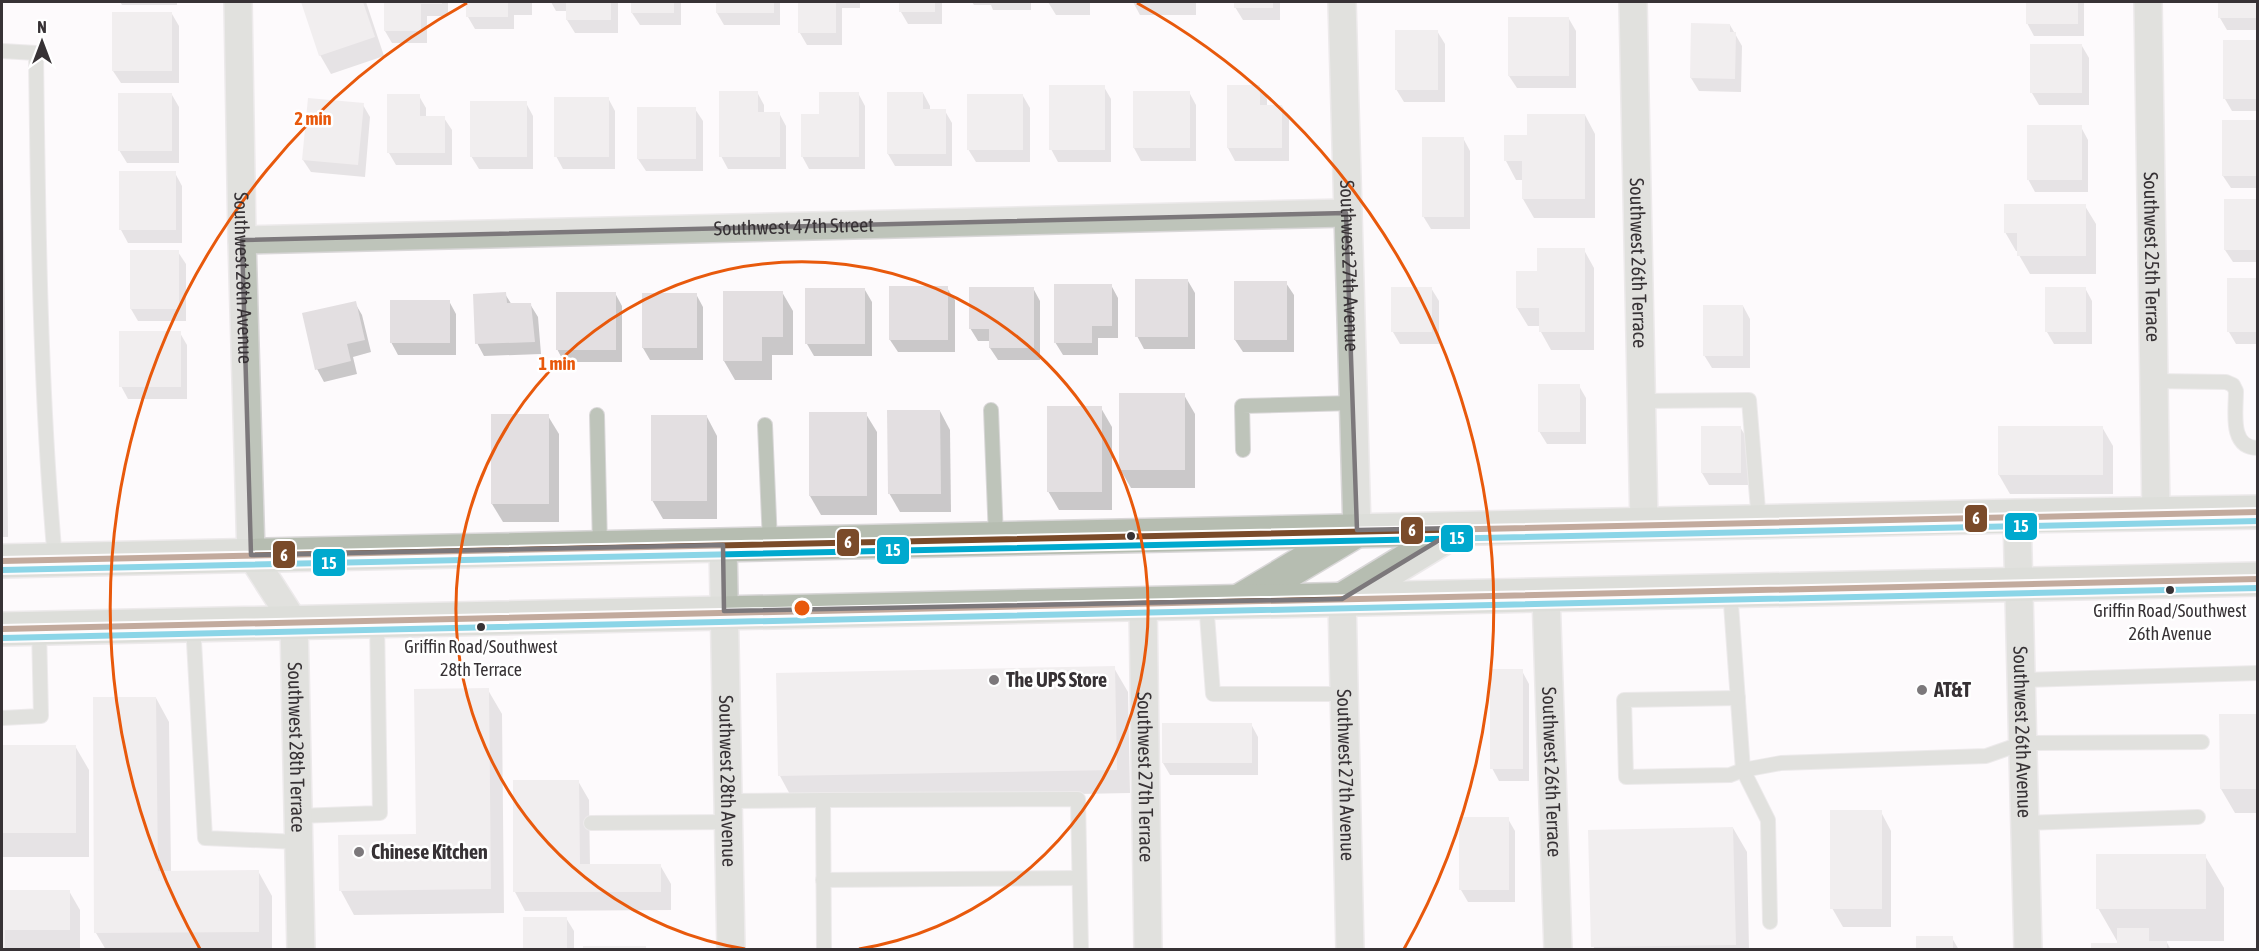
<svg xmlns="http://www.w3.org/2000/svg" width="2259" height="951" font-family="'Asap Condensed',sans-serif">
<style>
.shadow{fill:#0003}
.building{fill:#e3dfe1}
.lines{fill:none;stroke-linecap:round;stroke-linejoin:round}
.lane-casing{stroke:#d9d7d8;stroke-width:16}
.street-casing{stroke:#d9d7d8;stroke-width:30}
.primary-casing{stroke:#d9d7d8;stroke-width:36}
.lane{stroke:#bec4ba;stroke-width:14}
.street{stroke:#bec4ba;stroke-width:27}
.primary{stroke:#b6bdb1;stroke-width:33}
.bus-1-casing{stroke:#fff;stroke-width:10}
.bus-2-casing{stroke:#fff;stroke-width:10}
.bus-1{stroke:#7a4b2a;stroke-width:6}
.bus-2{stroke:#00a9ce;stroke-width:6}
.marked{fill:none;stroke:#7c787b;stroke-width:4.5;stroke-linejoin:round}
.ring{fill:none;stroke:#e8590c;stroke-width:3}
.bus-dot{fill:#373235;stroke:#fff;stroke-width:2}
.poi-dot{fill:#7c787b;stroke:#fff;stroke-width:2}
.labels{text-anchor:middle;stroke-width:5;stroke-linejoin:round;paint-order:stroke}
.bus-label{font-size:18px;fill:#373235;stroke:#fff}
.street-label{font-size:20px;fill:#373235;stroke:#fff}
.poi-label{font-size:20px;font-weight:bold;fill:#373235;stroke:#fff;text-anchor:start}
.centre{fill:#e8590c;stroke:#fff;stroke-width:3}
.ring-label{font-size:18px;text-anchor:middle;font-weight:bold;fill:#e8590c;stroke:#fff;stroke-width:5;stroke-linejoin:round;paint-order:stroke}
.line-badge{stroke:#fff;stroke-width:2}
.badge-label{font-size:16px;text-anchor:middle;font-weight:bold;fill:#fff}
</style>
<rect width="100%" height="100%" fill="#fdfafc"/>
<g class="shadow">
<path d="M120 2H177V5H122Z"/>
<path d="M302 2H366L384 56 331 74 320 55Z"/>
<path d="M385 2H448V16H427V43H392L385 31Z"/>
<path d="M468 2H532V15H514V29H475L468 17Z"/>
<path d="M551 2H618V33H575L567 20V11H556Z"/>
<path d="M632 2H681V25H640L632 13Z"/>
<path d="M717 2H780V25H724L717 13Z"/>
<path d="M800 2H860V8H842V45H807L800 33Z"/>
<path d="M901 2H942V24H908L901 12Z"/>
<path d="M972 2H1031V10H993L991 5H974Z"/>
<path d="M1048 2H1090V15H1056Z"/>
<path d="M1133 2H1196V15H1140Z"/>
<path d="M1235 2H1280V20H1243L1235 7Z"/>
<path d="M2027 2H2084V36H2034L2027 23Z"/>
<path d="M2220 2H2258V30H2227L2220 18Z"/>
<path d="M172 14 179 26V83H121L113 71Z"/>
<path d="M1569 19 1576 31V88H1517L1509 76Z"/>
<path d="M1693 24 1730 25 1742 46 1741 92 1699 91 1691 78Z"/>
<path d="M1437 31 1445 44V102H1404L1396 89Z"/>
<path d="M2258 42V111H2232L2225 99Z"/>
<path d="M2082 46 2089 58V105H2039L2032 93Z"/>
<path d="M1104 87 1111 99V162H1058L1051 149Z"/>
<path d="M1228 87H1259L1267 99V106H1282L1289 119V161H1235L1228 148Z"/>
<path d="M2 89 8 537H2Z"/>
<path d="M757 92 764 105V113H779L786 126V169H728L721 156Z"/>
<path d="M1134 92H1189L1196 105V161H1141L1134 148Z"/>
<path d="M858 93 865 106V169H809L802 156Z"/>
<path d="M923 93 930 106V111H945L952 123V166H895L888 154Z"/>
<path d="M172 95 179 107V163H127L119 150Z"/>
<path d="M419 96 426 108V118H444L452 130V165H396L389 153Z"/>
<path d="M1023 96 1030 108V162H976L968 149Z"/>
<path d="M608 98 615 111V169H563L556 156Z"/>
<path d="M526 103 533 116V169H479L471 156Z"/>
<path d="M363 105 370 117 365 177 311 172 303 160Z"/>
<path d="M695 109 703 121V171H646L638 159Z"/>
<path d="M1585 115 1595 134V218H1534L1523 199V180H1516L1506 161 1529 136Z"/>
<path d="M2258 121V188H2231L2223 176Z"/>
<path d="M2081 127 2088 140V192H2035L2028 179Z"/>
<path d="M1463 138 1470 151V229H1431L1423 216Z"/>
<path d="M121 173H175L182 186V243H128L121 230Z"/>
<path d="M2258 201V262H2233L2225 250Z"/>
<path d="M2085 206 2096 224V274H2030L2019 255V251H2016L2005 232Z"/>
<path d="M1584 250 1594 268V350H1551L1541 332V326H1528L1517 308 1539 273Z"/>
<path d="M178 252 186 264V321H138L131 309Z"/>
<path d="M2258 279V344H2236L2229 332Z"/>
<path d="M1188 281 1195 293V349H1144L1137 336Z"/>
<path d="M1286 283 1294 295V352H1243L1235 340Z"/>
<path d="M1111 285 1118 298V338H1098V355H1063L1055 342Z"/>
<path d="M947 288 955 300V352H898L890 340Z"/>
<path d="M1033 288 1040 301V360H998L990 348V341H978L970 328Z"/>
<path d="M1431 288 1439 301V344H1400L1393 332Z"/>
<path d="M2085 288 2092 301V344H2054L2047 332Z"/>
<path d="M865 290 872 302V356H814L807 344Z"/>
<path d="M782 292 793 311V355H772V380H735L724 361Z"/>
<path d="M615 293 622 306V362H564L557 349Z"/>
<path d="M505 294 512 305 530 304 538 317 541 354 484 356 477 343Z"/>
<path d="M696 294 703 307V360H650L643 348Z"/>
<path d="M449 301 456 314V355H398L391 342Z"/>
<path d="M355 303 362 315 371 352 353 357 357 374 324 382 317 369Z"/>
<path d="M1743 306 1750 319V368H1712L1704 355Z"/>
<path d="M180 333 187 345V399H128L121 386Z"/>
<path d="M1579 386 1586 398V444H1547L1539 431Z"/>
<path d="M1184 395 1195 414V488H1131L1120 469Z"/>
<path d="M1101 408 1112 427V510H1059L1048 491Z"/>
<path d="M940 411 950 430 951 512H900L889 493Z"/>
<path d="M810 414H866L877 432V515H821L810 496Z"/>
<path d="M548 416 559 434V522H503L492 504Z"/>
<path d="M707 417 717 436V519H663L652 500Z"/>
<path d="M1740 427 1748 440V485H1709L1702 473Z"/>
<path d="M2102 427 2113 446V494H2010L1999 475Z"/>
<path d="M1114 668 1128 692 1130 793 793 800 780 776Z"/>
<path d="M1522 671 1529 684V781H1499L1492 768Z"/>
<path d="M488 690 502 714 504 913 354 915 341 891 417 836Z"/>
<path d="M156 698 169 722 171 872 258 871 272 896V950H106L96 933Z"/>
<path d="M2258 715V813H2235L2221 789Z"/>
<path d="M1251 724 1258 737V775H1170L1163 763Z"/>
<path d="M2 746H75L89 770V857H2Z"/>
<path d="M578 781 589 800 590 866 660 865 671 884V910L525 911 515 892Z"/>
<path d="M1881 812 1891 831V927H1843L1832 908Z"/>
<path d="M1508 819 1515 831V902H1468L1461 890Z"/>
<path d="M1733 828 1747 852 1749 950H1594L1590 831Z"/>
<path d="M2205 856 2224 888V941H2166L2171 950H2092L2119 945V941H2117L2098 908Z"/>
<path d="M2 891H69L80 910V948L2 950Z"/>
<path d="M566 918 574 931V950H525Z"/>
<path d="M1952 938 1959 950H1917Z"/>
</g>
<g class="building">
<path d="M301 2H363L375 37 319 56Z"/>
<path d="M384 2H442V4H421V31H384Z"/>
<rect x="466" y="2" width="42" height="15"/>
<rect x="566" y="2" width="45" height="18"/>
<rect x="631" y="2" width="43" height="11"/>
<rect x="716" y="2" width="58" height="11"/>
<rect x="798" y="2" width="38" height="31"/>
<rect x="899" y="2" width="36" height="10"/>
<rect x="1234" y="2" width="39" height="6"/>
<rect x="2026" y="2" width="52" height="22"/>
<rect x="2218" y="2" width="40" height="16"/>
<rect x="112" y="12" width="60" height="59"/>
<rect x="1508" y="17" width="61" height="59"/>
<path d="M1691 23 1730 24V32H1736L1735 79 1690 78Z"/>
<rect x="1395" y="30" width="43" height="60"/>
<rect x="2223" y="40" width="35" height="59"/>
<rect x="2030" y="44" width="52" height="49"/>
<rect x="1049" y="85" width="56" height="65"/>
<path d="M1227 85H1260V105H1282V148H1227Z"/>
<path d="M719 91H758V112H780V157H719Z"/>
<rect x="1133" y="91" width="57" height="57"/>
<path d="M819 92H859V157H801V114H819Z"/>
<path d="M887 92H923V109H946V154H887Z"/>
<rect x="118" y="93" width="54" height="58"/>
<path d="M387 94H420V116H445V153H387Z"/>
<rect x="967" y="94" width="56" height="56"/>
<rect x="554" y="97" width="55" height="60"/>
<path d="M308 98 364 103 358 165 302 160Z"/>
<rect x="470" y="101" width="57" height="56"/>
<rect x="637" y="107" width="59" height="52"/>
<path d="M1527 114H1585V199H1522V161H1504V135H1527Z"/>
<rect x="2222" y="120" width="36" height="56"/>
<rect x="2027" y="125" width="55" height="55"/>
<rect x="1422" y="137" width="42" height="80"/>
<rect x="119" y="171" width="57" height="59"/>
<rect x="2224" y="199" width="34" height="51"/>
<path d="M2004 204H2086V256H2017V233H2004Z"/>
<path d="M1537 248H1585V332H1539V308H1516V271H1537Z"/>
<rect x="130" y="250" width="49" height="59"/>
<rect x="2227" y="278" width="31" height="54"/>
<rect x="1135" y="279" width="53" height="58"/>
<rect x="1234" y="281" width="53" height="59"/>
<path d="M1054 284H1112V326H1092V343H1054Z"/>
<rect x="889" y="286" width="59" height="54"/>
<path d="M969 287H1034V348H989V329H969Z"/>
<rect x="1391" y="287" width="41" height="45"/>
<rect x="2045" y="287" width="41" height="45"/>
<rect x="805" y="288" width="60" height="56"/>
<path d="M723 291H783V337H762V361H723Z"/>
<path d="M506 292 507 303H531L535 342 475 344 473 294Z"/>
<rect x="556" y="292" width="60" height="58"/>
<rect x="642" y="293" width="55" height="55"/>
<rect x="390" y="300" width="60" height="43"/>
<path d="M356 301 365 340 347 344 351 361 315 370 302 313Z"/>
<rect x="1703" y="305" width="40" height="51"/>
<rect x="119" y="331" width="62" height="56"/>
<rect x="1538" y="384" width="42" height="48"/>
<rect x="1119" y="393" width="66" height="77"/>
<rect x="1047" y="406" width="55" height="86"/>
<path d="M887 410H940L941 494H888Z"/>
<rect x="809" y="412" width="58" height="84"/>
<rect x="491" y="414" width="58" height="90"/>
<rect x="651" y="415" width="56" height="86"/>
<rect x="1701" y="426" width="40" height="47"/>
<rect x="1998" y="426" width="105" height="49"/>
<path d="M1115 666 1117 770 778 776 776 673Z"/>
<rect x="1490" y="669" width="33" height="100"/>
<path d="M489 688 491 889 339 891 338 835 416 834 414 689Z"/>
<path d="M93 697H156L158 871 259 870V932L94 933Z"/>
<path d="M2219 714H2258V789H2220Z"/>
<rect x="1162" y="723" width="90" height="40"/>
<rect x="2" y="745" width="74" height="88"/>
<path d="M513 780H579L580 864H661V892H513Z"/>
<rect x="1830" y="810" width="52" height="99"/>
<rect x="1459" y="817" width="50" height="73"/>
<path d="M1733 827 1736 945 1591 947 1588 830Z"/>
<rect x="2096" y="854" width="110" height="55"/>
<path d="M2 890H70V930H5V950H2Z"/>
<rect x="523" y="917" width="44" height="33"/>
<path d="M2117 928H2149V941H2167V950H2091V943H2117Z"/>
<rect x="1916" y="936" width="37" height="14"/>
<rect x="583" y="946" width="63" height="4"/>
</g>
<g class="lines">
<defs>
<g id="lane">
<path d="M2 51 36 53C38 222 40 391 55 560"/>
<path d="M2154 381 2226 382 2233 385 2236 391C2236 412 2229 448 2258 448"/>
<path d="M1641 401 1749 400 1759 522"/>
<path d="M991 410 996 538"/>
<path d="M597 415 600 547"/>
<path d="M765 425 770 543"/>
<path d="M1243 450 1242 406 1353 403"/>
<path d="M1730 590 1743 770 1768 820 1770 922"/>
<path d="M1206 602 1213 694H1344"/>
<path d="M193 624 205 838 299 842"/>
<path d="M2021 680 2258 673"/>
<path d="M1738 698 1624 700 1626 777 1730 775 1743 770 1781 763 1986 756 2023 743 2202 742"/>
<path d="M2 718 41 716 39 628"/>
<path d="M729 801 823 800"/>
<path d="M298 816 380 813 377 620"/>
<path d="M591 823 729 822"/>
<path d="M2025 823 2198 817"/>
<path d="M823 880 1079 878"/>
<path d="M824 950 823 800 1078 799 1081 950"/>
</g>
<g id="street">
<path id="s1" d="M238 2 242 240 251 555 294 622 301 950"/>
<path id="s2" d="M1342 2 1357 530"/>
<path id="s3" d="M1633 2 1644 524"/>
<path id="s4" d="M2148 2 2156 514"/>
<path id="s5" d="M242 240 1346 213"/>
<path id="s6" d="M2017 516 2028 950"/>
<path id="s7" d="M723 545 731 950"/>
<path id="s8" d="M1546 595 1558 950"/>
<path id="s9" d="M1342 599 1350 950"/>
<path id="s10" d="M1143 603 1148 950"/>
</g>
<g id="primary">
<path d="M2 561 2017 516 2258 512"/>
<path d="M1343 599 1458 529"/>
<path d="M1241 600 1356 531"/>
<path d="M2 629 2258 579"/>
</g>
</defs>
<use href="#lane" class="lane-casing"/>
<use href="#street" class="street-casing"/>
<use href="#primary" class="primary-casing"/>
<use href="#lane" class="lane"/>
<use href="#street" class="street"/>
<use href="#primary" class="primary"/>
<defs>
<g id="bus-1">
<path d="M2 561 2258 512"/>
<path d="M2 629 2258 579"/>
</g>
<g id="bus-2">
<path d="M2 570 2258 521"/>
<path d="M2 638 2258 588"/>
</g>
</defs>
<use href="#bus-1" class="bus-1-casing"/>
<use href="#bus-2" class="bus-2-casing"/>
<use href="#bus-1" class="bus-1"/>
<use href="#bus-2" class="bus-2"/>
</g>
<path d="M0 0H2259V951H0ZM1346 213 1357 530 1459 528 1342 599 724 611 723 545 251 555 242 240Z" fill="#fdfafc" fill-opacity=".55" fill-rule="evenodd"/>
<path class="marked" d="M1346 213 1357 530 1459 528 1342 599 724 611 723 545 251 555 242 240Z"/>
<g class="ring">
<path d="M745 949A346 346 0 1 1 859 949"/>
<path d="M200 949A692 692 0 0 1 467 3M1137 3A692 692 0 0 1 1404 949"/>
</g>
<g class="bus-dot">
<circle cx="1131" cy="536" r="5"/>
<circle cx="2170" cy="590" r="5"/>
<circle cx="481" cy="627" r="5"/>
</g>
<g class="poi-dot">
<circle cx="994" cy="680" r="6"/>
<circle cx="1922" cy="690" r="6"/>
<circle cx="359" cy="852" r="6"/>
</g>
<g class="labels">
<g class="bus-label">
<text x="2170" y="617">Griffin Road/Southwest<tspan x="2170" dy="23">26th Avenue</tspan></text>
<text x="481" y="653">Griffin Road/Southwest<tspan x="481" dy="23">28th Terrace</tspan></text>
</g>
<g class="street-label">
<text dy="7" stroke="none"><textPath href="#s5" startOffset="552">Southwest 47th Street</textPath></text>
<text dy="7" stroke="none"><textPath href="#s4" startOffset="255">Southwest 25th Terrace</textPath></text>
<text dy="7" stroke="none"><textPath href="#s3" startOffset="261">Southwest 26th Terrace</textPath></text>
<text dy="7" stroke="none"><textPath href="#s2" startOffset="264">Southwest 27th Avenue</textPath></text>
<text dy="7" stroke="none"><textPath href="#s1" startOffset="276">Southwest 28th Avenue</textPath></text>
<text dy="7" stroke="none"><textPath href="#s6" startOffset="216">Southwest 26th Avenue</textPath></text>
<text dy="7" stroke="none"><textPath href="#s1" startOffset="758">Southwest 28th Terrace</textPath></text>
<text dy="7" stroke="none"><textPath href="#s8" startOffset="177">Southwest 26th Terrace</textPath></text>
<text dy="7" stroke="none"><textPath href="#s9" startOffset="176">Southwest 27th Avenue</textPath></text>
<text dy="7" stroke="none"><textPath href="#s10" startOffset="174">Southwest 27th Terrace</textPath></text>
<text dy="7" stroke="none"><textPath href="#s7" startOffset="236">Southwest 28th Avenue</textPath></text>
</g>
<g class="poi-label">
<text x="1006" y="687">The UPS Store</text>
<text x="1934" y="697">AT&amp;T</text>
<text x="371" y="859">Chinese Kitchen</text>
</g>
</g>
<circle cx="802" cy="608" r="9" class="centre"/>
<g class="ring-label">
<text x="313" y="125">2 min</text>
<text x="557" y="370">1 min</text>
</g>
<g class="line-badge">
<rect x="1964" y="504" width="24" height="29" rx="6" fill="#7a4b2a"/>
<rect x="2004" y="512" width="34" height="29" rx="6" fill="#00a9ce"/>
<rect x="1400" y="516" width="24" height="29" rx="6" fill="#7a4b2a"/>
<rect x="1440" y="524" width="34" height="29" rx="6" fill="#00a9ce"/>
<rect x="836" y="528" width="24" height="29" rx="6" fill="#7a4b2a"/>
<rect x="876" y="536" width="34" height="29" rx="6" fill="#00a9ce"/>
<rect x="272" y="540" width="24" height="29" rx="6" fill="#7a4b2a"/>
<rect x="312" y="548" width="34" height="29" rx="6" fill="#00a9ce"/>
</g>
<g class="badge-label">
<text x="1976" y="524">6</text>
<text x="2021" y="532">15</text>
<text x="1412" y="536">6</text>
<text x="1457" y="544">15</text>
<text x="848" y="548">6</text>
<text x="893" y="556">15</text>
<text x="284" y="561">6</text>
<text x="329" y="569">15</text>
</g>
<rect width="2259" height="951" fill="none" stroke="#373235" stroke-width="6"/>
<g transform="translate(42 42)" stroke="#ffffff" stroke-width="4.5" paint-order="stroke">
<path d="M0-4.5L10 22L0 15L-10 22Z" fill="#373235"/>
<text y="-9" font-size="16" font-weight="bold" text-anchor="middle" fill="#373235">N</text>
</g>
</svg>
